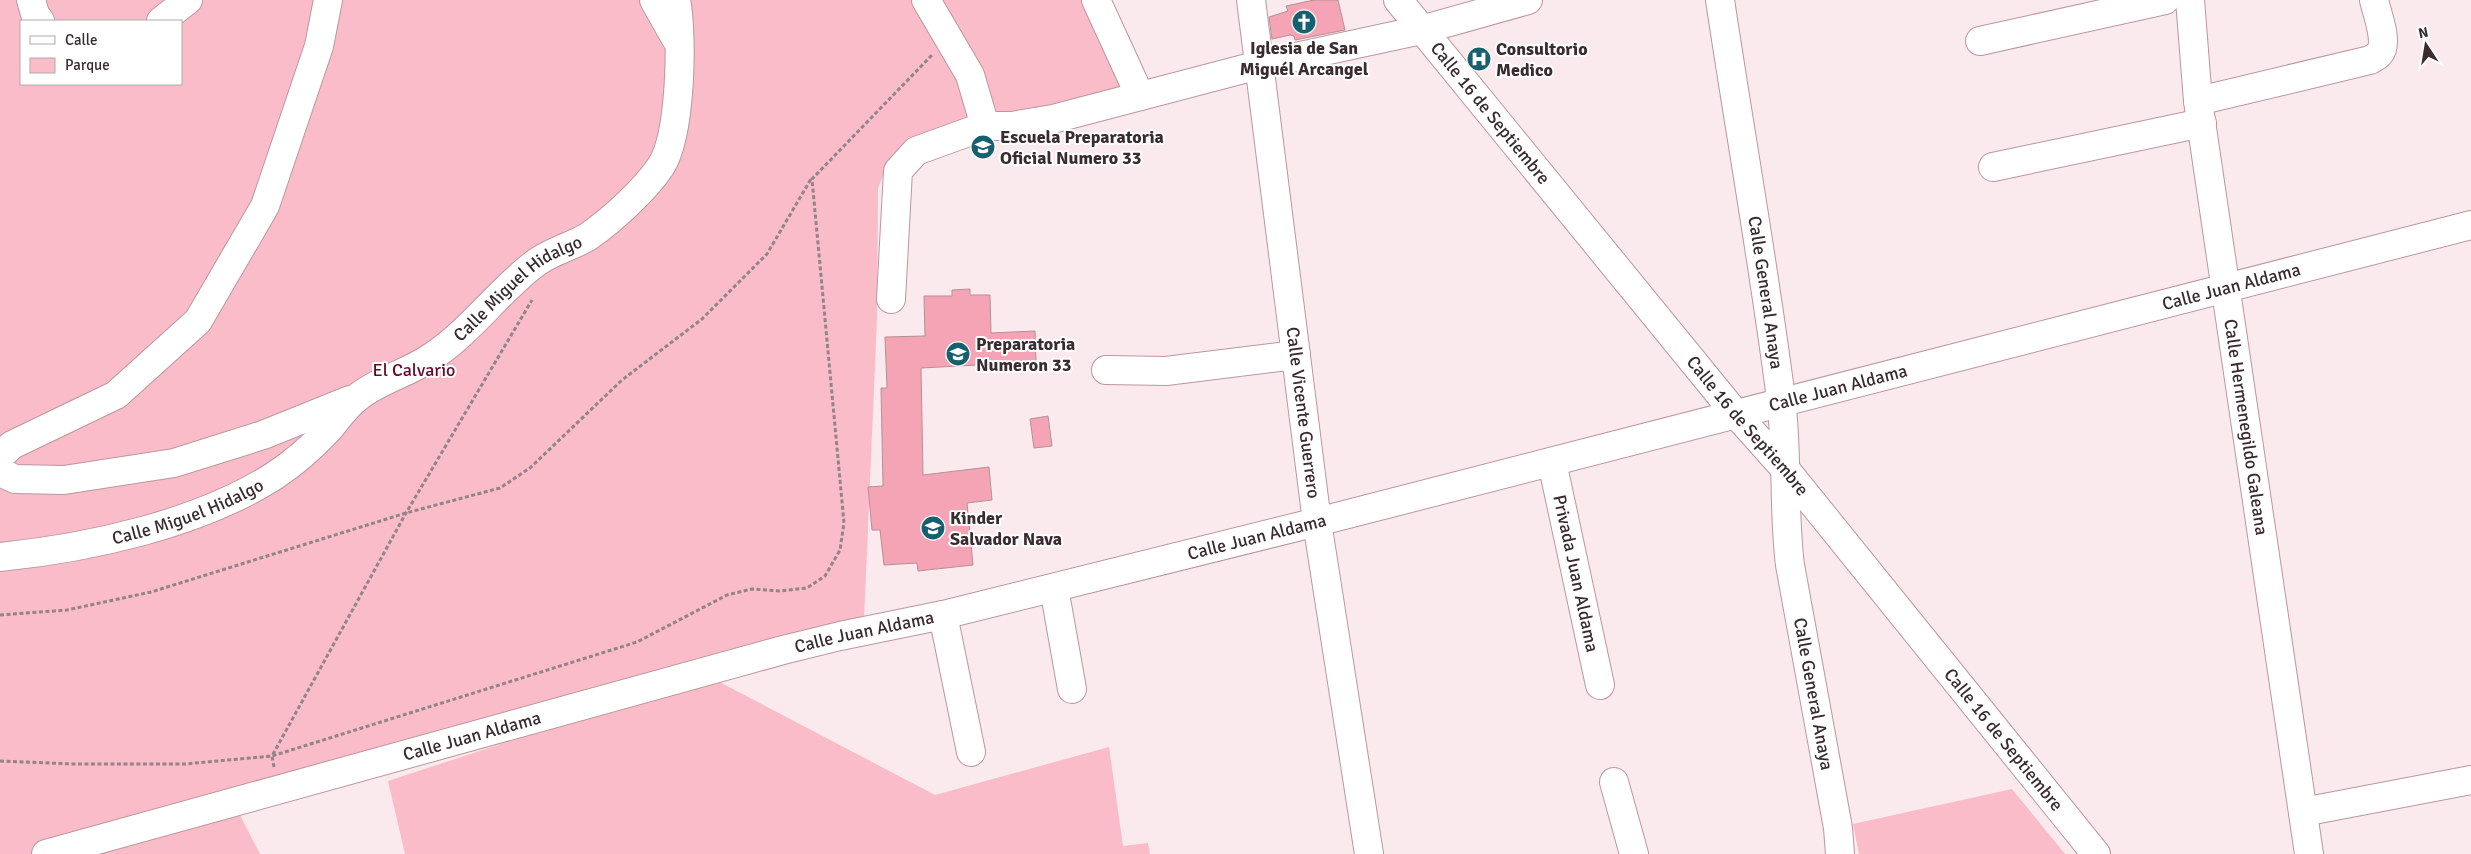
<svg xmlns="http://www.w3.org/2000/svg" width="2471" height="854" font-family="Signika,sans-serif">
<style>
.green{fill:#f9bcc8;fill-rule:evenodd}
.building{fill:#f4a4b5;stroke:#b49097}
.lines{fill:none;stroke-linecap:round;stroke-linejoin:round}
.minor-casing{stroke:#bb979e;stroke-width:30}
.path{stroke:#938487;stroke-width:3;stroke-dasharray:4 2.5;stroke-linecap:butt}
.minor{stroke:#fff;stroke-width:28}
.labels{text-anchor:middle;stroke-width:4;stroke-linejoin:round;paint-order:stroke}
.poi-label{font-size:18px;font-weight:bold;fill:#392b2e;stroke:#fff;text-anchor:start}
.street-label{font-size:18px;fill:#392b2e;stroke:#fff}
.park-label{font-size:18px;fill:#61082a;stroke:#fff}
</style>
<rect width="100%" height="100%" fill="#faeaed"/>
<g class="green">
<path d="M0 0H1084L1129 91 886 169 878 188 877 319 864 619 240 815 260 854H0ZM21 21H181V84H21Z"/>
<path d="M708 676 935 795 1109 747 1123 846 1148 843 1150 854H405L388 781Z"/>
<path d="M2012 789 2065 854H1859L1853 824Z"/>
</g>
<g class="building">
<path d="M1314 0H1338L1345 30 1295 40 1294 36 1290 35 1272 39 1269 17 1288 11 1286 6Z"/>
<path d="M970 289V295H990L991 333 1035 331 1036 362 921 368 923 475 989 467 992 500 967 503 973 565 918 571 917 563 884 565 880 530H872L868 487 883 486 881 388H887L885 337 925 336 924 296H952V290Z"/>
<path d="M1048 416 1052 446 1034 448 1030 419Z"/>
</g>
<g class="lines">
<defs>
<g id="minor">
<path d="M31 0 35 14 40 21"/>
<path d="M654 0 676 39"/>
<path d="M926 0 970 75 985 126"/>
<path d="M1096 0 1140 96"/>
<path id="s1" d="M1251 0 1317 522 1369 854"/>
<path id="s2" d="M1398 0 1735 413 1786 470 2096 854"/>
<path id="s3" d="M1720 0C1740 133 1764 266 1781 399 1788 455 1783 510 1790 565L1838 828 1840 854"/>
<path id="s4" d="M2190 0 2198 101 2309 854"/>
<path d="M161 21 188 0"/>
<path d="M1980 41 2165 0"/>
<path d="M2198 101 2370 60C2375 57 2380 55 2382 49 2386 35 2377 14 2374 0"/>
<path d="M1993 167 2202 123"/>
<path d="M891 299 898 171 916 151 985 126H1012L1053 119 1259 65 1421 30 1528 0"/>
<path d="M1106 370 1166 371 1296 355"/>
<path d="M0 456 12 445 116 395 198 321 265 206 319 46 328 0"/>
<path id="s5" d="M1552 462 1600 685"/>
<path d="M0 472 15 479 64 480 174 463 263 435 350 400"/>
<path id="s6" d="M0 557C89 548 199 524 274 476 294 463 314 445 329 429 338 418 347 405 358 397 379 380 408 373 430 358 469 333 497 293 533 265 550 251 572 247 589 236 613 219 645 190 661 166 681 135 683 36 676 0"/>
<path d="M1054 588 1072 689"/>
<path d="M943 615 971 752"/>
<path d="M1614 782 1634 854"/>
<path d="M2303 812 2471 780"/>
<path id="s7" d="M46 854 783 650 840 636 943 615 1317 522 2471 225"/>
</g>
</defs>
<use href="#minor" class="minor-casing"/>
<g class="path">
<path d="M0 615 67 610 151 592 406 513 500 488 530 468 622 380 702 319 767 254 811 179"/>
<path d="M0 761 73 764H185L272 756 637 642 727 595 752 589 779 591 807 588 825 576 840 550 844 523 812 179 932 55"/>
<path d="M274 767 272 756 406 513 532 300"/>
</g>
<use href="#minor" class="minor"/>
</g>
<defs>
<symbol id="church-disc" viewBox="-11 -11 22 22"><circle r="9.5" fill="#165f6e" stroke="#fff"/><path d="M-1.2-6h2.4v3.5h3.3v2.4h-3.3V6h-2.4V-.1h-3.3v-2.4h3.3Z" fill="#fff"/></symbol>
<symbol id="hospital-disc" viewBox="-11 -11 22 22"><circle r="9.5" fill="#165f6e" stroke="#fff"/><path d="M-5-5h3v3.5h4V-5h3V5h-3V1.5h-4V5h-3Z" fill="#fff"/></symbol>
<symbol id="school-disc" viewBox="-11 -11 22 22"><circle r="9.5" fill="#165f6e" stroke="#fff"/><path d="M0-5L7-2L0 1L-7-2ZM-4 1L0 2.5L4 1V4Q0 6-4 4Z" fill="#fff"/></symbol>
</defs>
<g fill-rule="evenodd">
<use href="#church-disc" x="1290" y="8" width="28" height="28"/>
<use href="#hospital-disc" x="1465" y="45" width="28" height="28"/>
<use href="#school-disc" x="969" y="133" width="28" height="28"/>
<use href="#school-disc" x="944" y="340" width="28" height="28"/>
<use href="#school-disc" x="919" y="514" width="28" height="28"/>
</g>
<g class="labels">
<g class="poi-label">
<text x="1304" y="54" text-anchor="middle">Iglesia de San<tspan x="1304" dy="21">Miguél Arcangel</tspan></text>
<text x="1496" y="55">Consultorio<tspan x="1496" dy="21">Medico</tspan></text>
<text x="1000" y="143">Escuela Preparatoria<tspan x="1000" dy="21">Oficial Numero 33</tspan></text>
<text x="976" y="350">Preparatoria<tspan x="976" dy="21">Numeron 33</tspan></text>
<text x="950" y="524">Kinder<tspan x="950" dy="21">Salvador Nava</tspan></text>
</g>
<g class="street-label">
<text dy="6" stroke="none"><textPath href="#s2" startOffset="146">Calle 16 de Septiembre</textPath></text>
<text dy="6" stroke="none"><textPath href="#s7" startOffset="2258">Calle Juan Aldama</textPath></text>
<text dy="6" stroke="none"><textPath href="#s6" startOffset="599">Calle Miguel Hidalgo</textPath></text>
<text dy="6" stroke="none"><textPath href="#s3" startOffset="296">Calle General Anaya</textPath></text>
<text dy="6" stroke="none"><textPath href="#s7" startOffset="1852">Calle Juan Aldama</textPath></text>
<text dy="6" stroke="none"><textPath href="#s1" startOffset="416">Calle Vicente Guerrero</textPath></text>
<text dy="6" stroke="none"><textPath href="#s2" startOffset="551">Calle 16 de Septiembre</textPath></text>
<text dy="6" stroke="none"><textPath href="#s4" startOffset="431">Calle Hermenegildo Galeana</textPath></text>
<text dy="6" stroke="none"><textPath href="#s6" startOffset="194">Calle Miguel Hidalgo</textPath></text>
<text dy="6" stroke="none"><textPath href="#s7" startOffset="1252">Calle Juan Aldama</textPath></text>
<text dy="6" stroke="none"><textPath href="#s5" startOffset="114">Privada Juan Aldama</textPath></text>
<text dy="6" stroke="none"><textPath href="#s7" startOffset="848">Calle Juan Aldama</textPath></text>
<text dy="6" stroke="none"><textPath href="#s3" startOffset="701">Calle General Anaya</textPath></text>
<text dy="6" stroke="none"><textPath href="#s7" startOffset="442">Calle Juan Aldama</textPath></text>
<text dy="6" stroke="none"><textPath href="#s2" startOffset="956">Calle 16 de Septiembre</textPath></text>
</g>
<g class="park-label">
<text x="414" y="376">El Calvario</text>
</g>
</g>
<rect x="20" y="20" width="162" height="65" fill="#ffffff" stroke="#b0aaab"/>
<rect x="30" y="36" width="25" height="8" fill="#ffffff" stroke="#b0aaab"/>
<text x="65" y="45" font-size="15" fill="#392b2e">Calle</text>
<rect x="30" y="58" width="25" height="15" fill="#f9bcc8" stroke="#b0aaab"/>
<text x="65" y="70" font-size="15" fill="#392b2e">Parque</text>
<g transform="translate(2426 45) rotate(348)" stroke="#ffffff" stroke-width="4" paint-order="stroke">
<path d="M0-4L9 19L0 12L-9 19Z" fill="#392b2e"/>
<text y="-8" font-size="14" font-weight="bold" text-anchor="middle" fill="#392b2e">N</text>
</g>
</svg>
